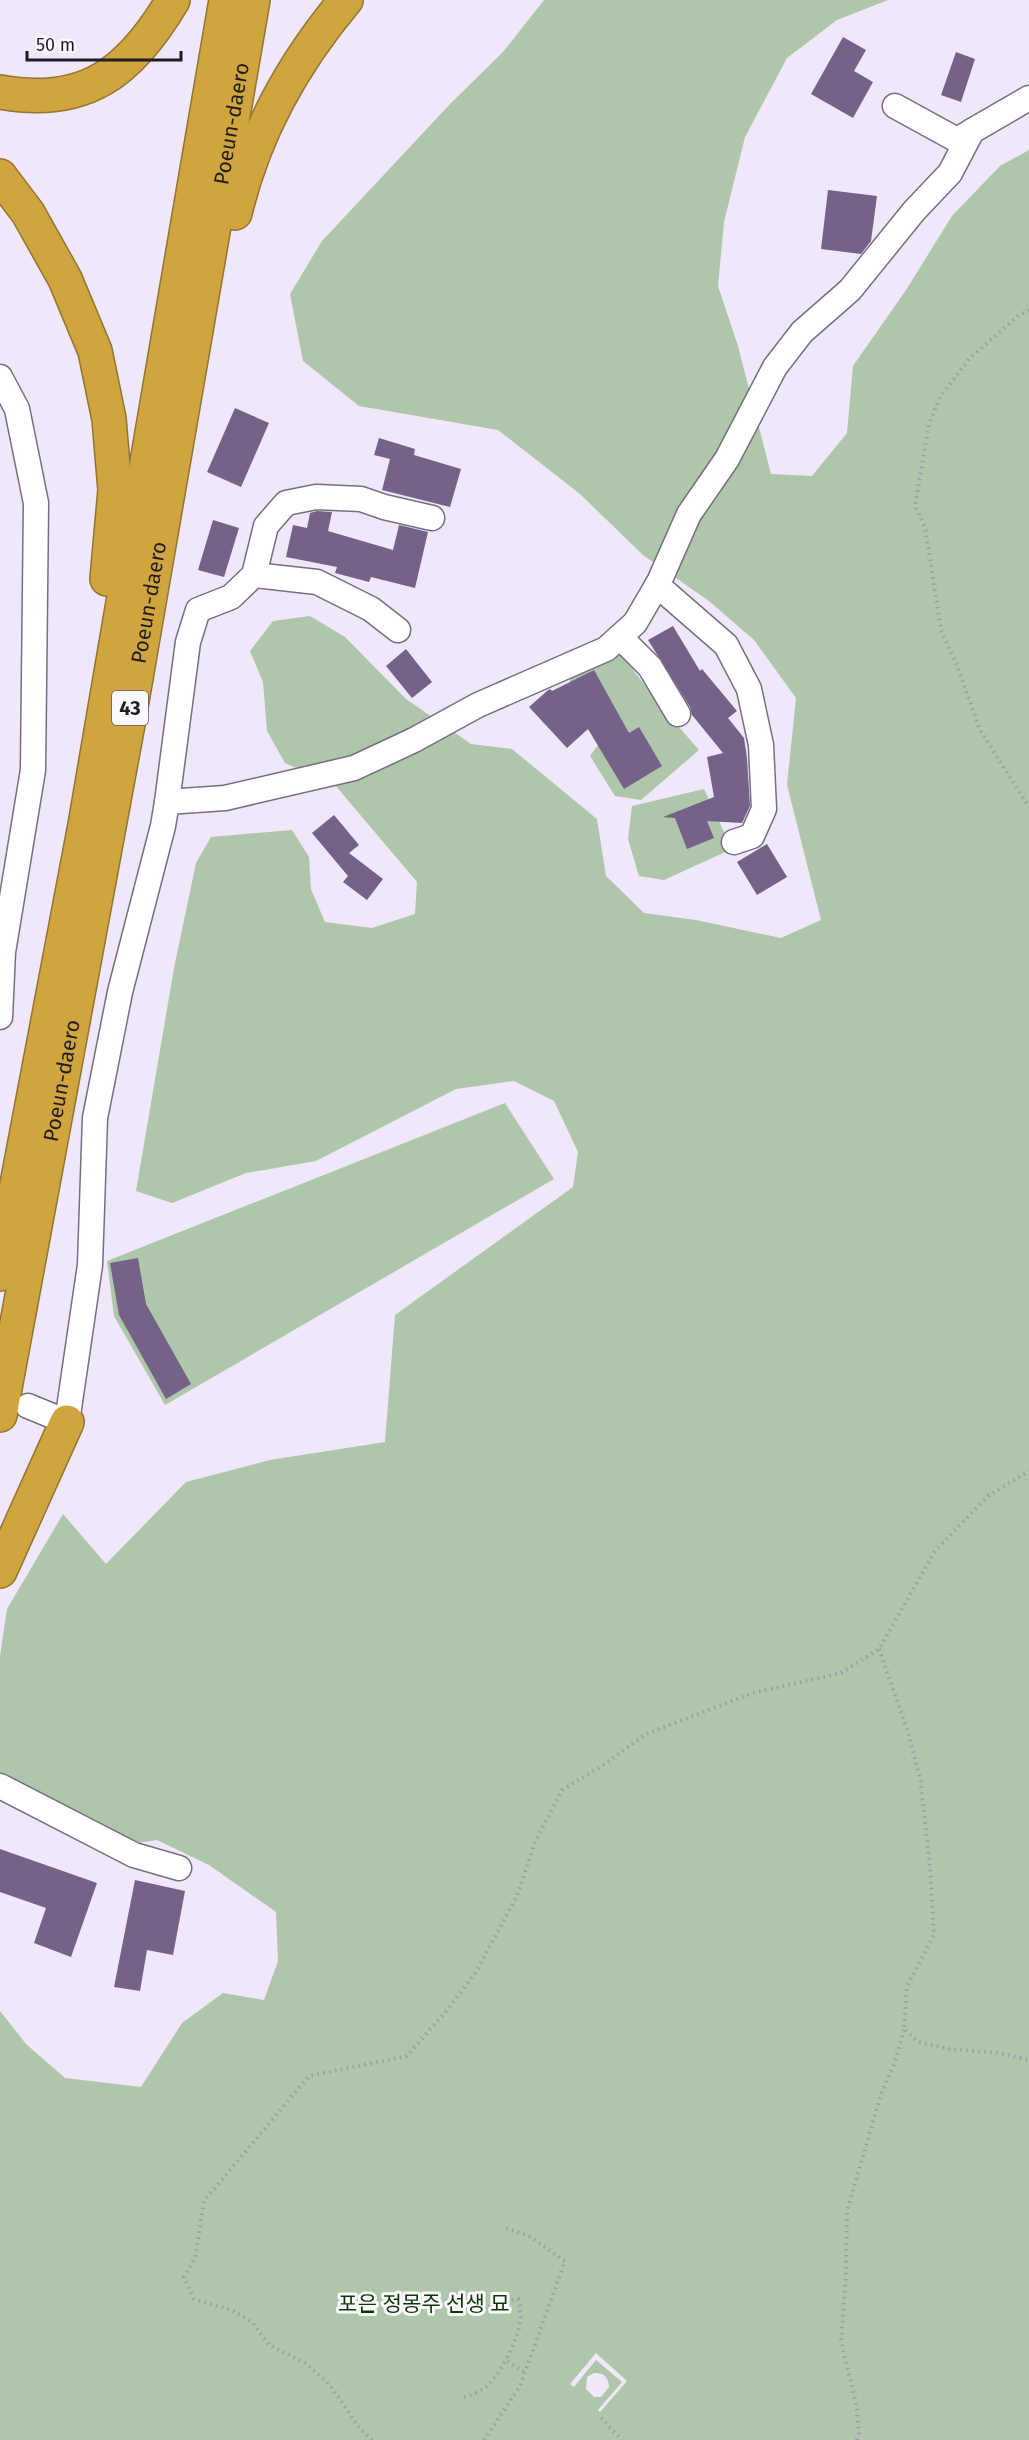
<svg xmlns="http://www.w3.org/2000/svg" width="1029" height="2440" font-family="'Fira Sans','Noto Sans KR',sans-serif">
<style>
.green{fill:#aec6a9;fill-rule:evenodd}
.building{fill:#746288}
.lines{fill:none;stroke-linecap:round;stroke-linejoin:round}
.minor-casing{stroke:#766f7f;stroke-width:27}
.highway-casing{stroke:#927534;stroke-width:36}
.path{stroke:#a19aa9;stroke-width:4;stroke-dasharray:1.5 4.5;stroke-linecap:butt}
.minor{stroke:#fff;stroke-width:24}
.highway{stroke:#d0a53d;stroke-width:33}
.labels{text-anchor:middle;stroke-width:6;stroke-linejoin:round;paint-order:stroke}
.shield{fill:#faf7ff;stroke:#615e65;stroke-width:1.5}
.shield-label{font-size:20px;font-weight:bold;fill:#1f1c23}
.street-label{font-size:21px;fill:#1f1c23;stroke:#faf7ff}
.park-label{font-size:21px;fill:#0c3703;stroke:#faf7ff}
</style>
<rect width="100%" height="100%" fill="#f0e7fa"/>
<g class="green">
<path d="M544 0H888L837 20 787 58 745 137 724 222 718 286 738 346 771 474 812 476 847 433 853 366 906 290 952 216 1000 166 1029 150V2440H0V2011L26 2044 65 2078 141 2087 182 2023 223 1993 264 2000 278 1961 276 1912 209 1865 157 1840 104 1848 0 1790V1656L7 1609 63 1514 106 1564 186 1482 270 1460 385 1442 395 1315 573 1187 578 1152 554 1101 514 1081 456 1089 316 1161 246 1173 172 1203 136 1191 174 968 196 863 211 837 292 830 309 857 311 889 325 922 372 928 415 914 417 882 335 785 285 763 267 731 263 682 250 651 273 621 310 616 345 637 406 699 471 744 512 749 597 819 606 876 644 913 696 920 781 938 821 920 787 785 796 698 754 640 709 601 643 555 580 494 498 430 359 406 303 361 290 294 322 241 451 103 503 52ZM596 2353 627 2381 600 2412 598 2410 622 2382 596 2360 574 2387 570 2384ZM594 2373C604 2372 609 2378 609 2387L601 2397H594L586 2389 587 2377Z"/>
<path d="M622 655 658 703 699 750 641 800 615 796 590 756 608 732 597 731 570 681 571 669 594 660Z"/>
<path d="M704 789 732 849 664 880 639 876 628 839 632 806Z"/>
<path d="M505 1103 554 1179 165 1405 114 1316 107 1261Z"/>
</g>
<g class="building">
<path d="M843 37 866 50 854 71 873 82 853 118 811 94Z"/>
<path d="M956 52 975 59 961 102 941 95Z"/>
<path d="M828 190 877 196 871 241 861 254 821 249Z"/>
<path d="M235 408 269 423 241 487 207 472Z"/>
<path d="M379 438 415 449 414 455 461 469 450 507 382 490 390 459 374 455Z"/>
<path d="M317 511 332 512 328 531 393 550 399 525 428 532 415 588 371 577 369 582 335 573 337 567 286 557 293 525 307 528 310 513Z"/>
<path d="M213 520 239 528 224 577 198 570Z"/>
<path d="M673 626 700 671 702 669 737 711 728 718 744 738 747 758 750 806 742 823 707 821 714 838 687 849 675 818 663 817 714 797 707 757 723 753 692 715 690 707 648 640Z"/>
<path d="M406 649 432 682 412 698 386 666Z"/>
<path d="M594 670 629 733 639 727 662 766 624 789 588 729 567 748 529 707 547 691 550 689 552 691Z"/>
<path d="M334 815 359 845 349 853 383 879 367 900 343 882 348 876 312 833Z"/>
<path d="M767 844 787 877 757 895 737 862Z"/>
<path d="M138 1258 146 1304 191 1384 166 1399 119 1315 110 1263Z"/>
<path d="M0 1849 97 1883 71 1957 34 1943 46 1908 0 1892Z"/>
<path d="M135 1880 185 1891 173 1955 147 1950 140 1991 114 1987Z"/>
</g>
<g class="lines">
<defs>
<g id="minor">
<path d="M895 106 957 140 972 131"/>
<path d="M0 377 17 409 36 503 33 770 3 952 0 1017"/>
<path d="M254 575 317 582 371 609 398 630"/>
<path d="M657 585 726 645 749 689 761 745 764 809 752 836 734 842"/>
<path d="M620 637 650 667 678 714"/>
<path d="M167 802 188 642 198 610 231 597 254 575 266 526 286 503 316 497 361 499 384 507 432 518"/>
<path d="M28 1406 67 1422 90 1265 95 1118 120 992 163 826 167 802 225 798 354 768 414 740 478 705 606 649 635 623 659 582 689 514 727 459 775 367 802 332 850 290 914 211 950 173 972 131 1029 98"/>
<path d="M0 1786 134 1855 179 1868"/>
</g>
<g id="highway">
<path d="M0 92C86 108 131 71 173 0"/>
<path d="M0 176 28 213 65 279 95 351 109 419 115 490 107 579"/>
<path d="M235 213C254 133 293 63 346 0"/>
<path d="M0 1274 85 825 226 0"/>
<path id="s1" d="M0 1415 128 724 253 0"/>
<path d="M0 1571 67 1422"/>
</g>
</defs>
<use href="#minor" class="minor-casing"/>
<use href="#highway" class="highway-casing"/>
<g class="path">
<path d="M1029 310 1018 316 970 358 940 397 929 424 915 506 925 527 941 630 957 665 980 730 1029 807"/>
<path d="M879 1649 908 1732 920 1778 930 1866 934 1935 907 1986 904 2029 919 2042 950 2049 1000 2053 1029 2060"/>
<path d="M489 2307 505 2301 518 2299C525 2322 516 2339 506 2360L525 2373"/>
<path d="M464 2397C487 2391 494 2380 506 2360"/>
<path d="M601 2418 622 2440"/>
<path d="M372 2440 358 2426 330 2385 305 2363 269 2345 252 2322 231 2310 194 2299 184 2277 195 2258 204 2201 309 2076 407 2056 447 2010 476 1972 517 1896 535 1842 562 1790 602 1766 646 1734 753 1693 841 1673 879 1649 935 1551 988 1496 1029 1471"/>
<path d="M484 2440 520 2386 565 2261 529 2236 503 2227"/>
<path d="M857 2440 859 2433 856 2403 841 2341 846 2274 847 2211 881 2094 895 2062 904 2029"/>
</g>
<use href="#minor" class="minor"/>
<use href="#highway" class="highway"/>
</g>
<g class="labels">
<rect class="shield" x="112" y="691" width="36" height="34" rx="4.5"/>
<g class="shield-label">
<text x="130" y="715">43</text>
</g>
<g class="street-label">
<text dy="7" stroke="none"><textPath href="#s1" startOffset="1312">Poeun-daero</textPath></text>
<text dy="7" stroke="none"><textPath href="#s1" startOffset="826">Poeun-daero</textPath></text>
<text dy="7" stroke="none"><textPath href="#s1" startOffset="340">Poeun-daero</textPath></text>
</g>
<g class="park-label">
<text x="424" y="2311">포은 정몽주 선생 묘</text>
</g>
</g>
<path d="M27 51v9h154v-9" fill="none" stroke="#1f1c23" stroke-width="3"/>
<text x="36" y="51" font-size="18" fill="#1f1c23" stroke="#faf7ff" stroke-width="4.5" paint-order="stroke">50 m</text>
</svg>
